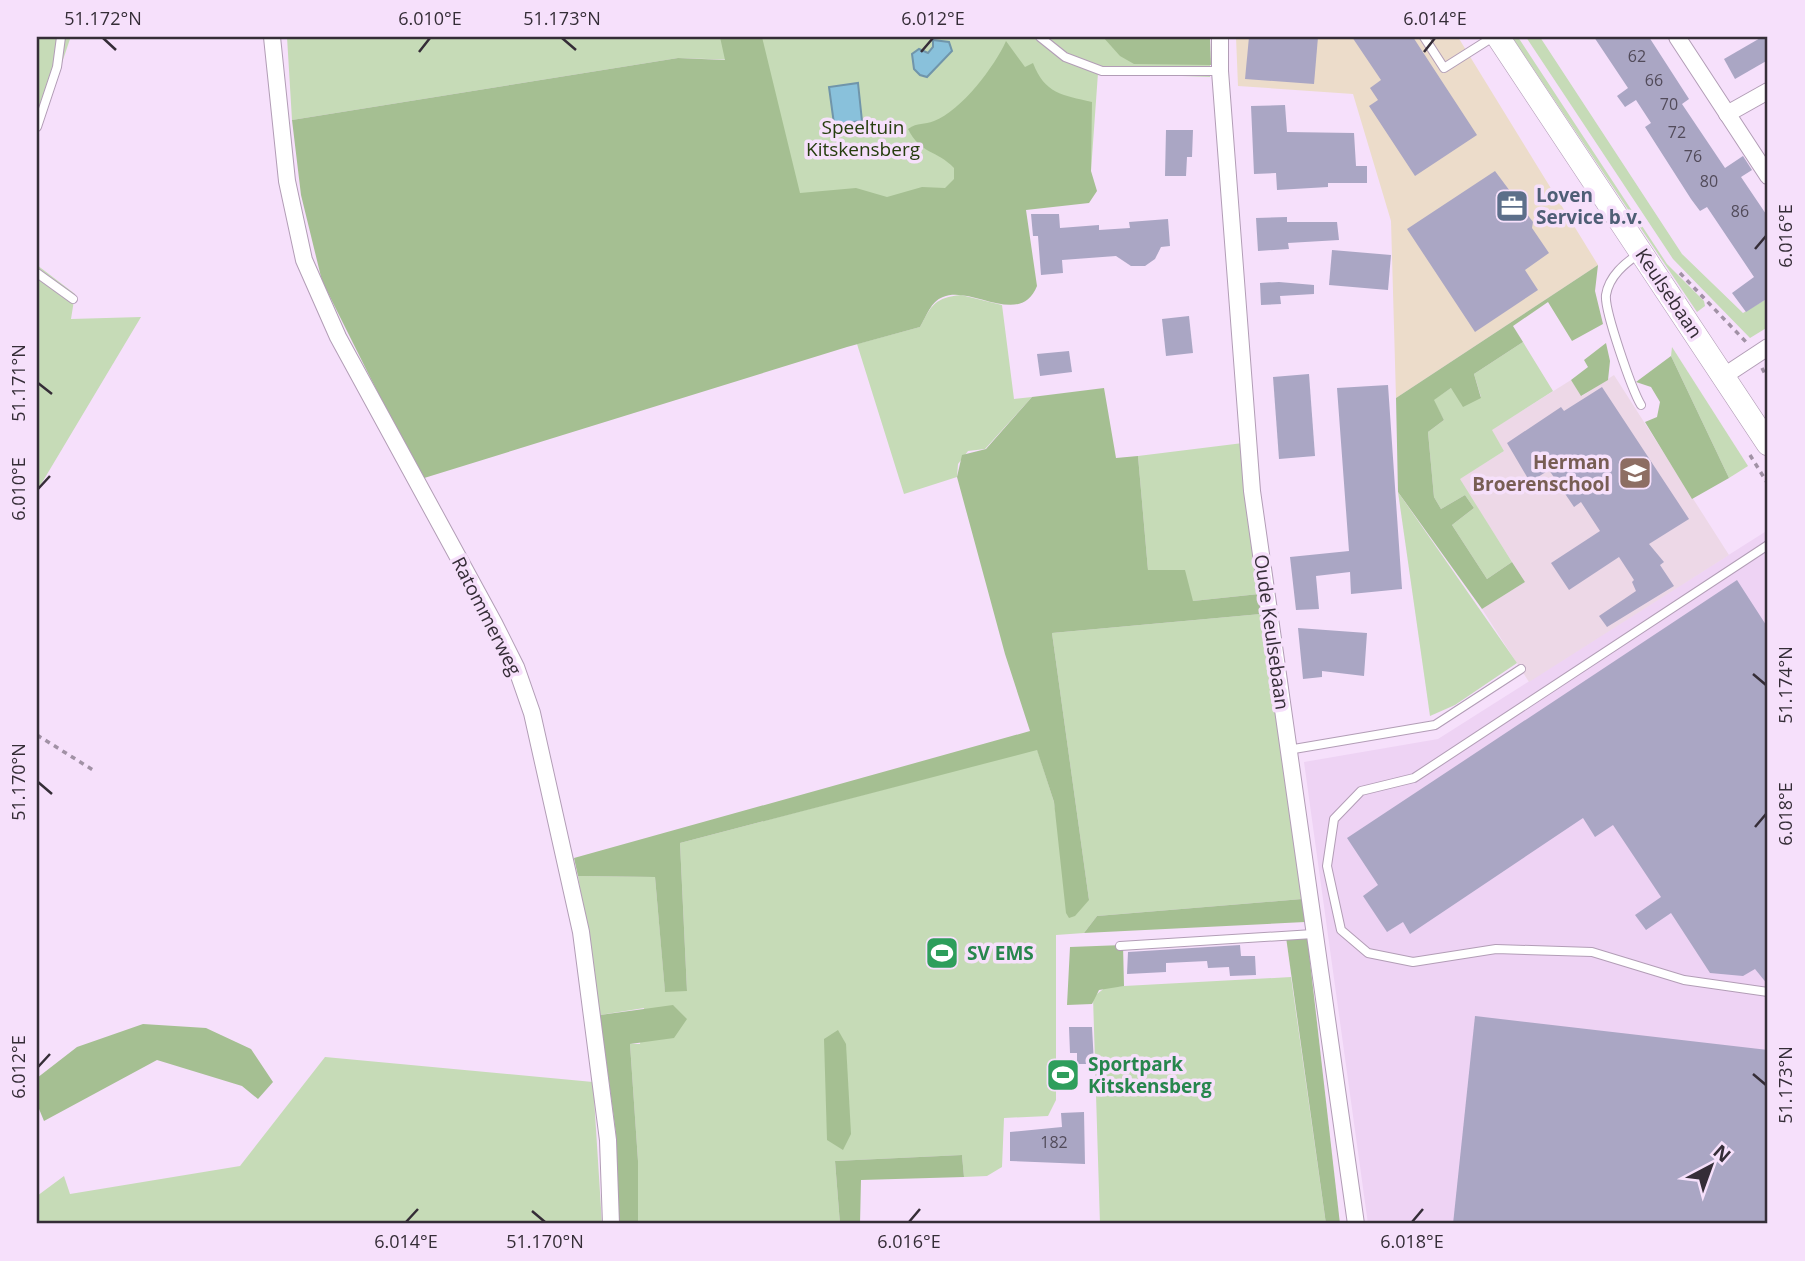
<svg xmlns="http://www.w3.org/2000/svg" width="1805" height="1261" font-family="'Open Sans',sans-serif">
<style>
.commercial{fill:#ecdcca}
.built{fill:#eed3f4}
.education{fill:#edd8e7}
.green{fill:#c6dbb7}
.forest{fill:#a5bf92}
.water{fill:#89c1db;stroke:#7095aa;stroke-width:2}
.building{fill:#aaa6c4}
.lines{fill:none;stroke-linecap:round;stroke-linejoin:round}
.lane-casing{stroke:#b29db6;stroke-width:10}
.street-casing{stroke:#b29db6;stroke-width:18}
.secondary-casing{stroke:#b29db6;stroke-width:24}
.path{stroke:#a191a5;stroke-width:3.5;stroke-dasharray:5 5;stroke-linecap:butt}
.lane{stroke:#fff;stroke-width:8}
.street{stroke:#fff;stroke-width:16}
.secondary{stroke:#fff;stroke-width:23}
.ticks{fill:none;stroke:#352d37;stroke-width:2.5}
.labels{text-anchor:middle;stroke-width:7;stroke-linejoin:round;paint-order:stroke}
.number-label{font-size:16px;fill:#524b5a}
.park-label{font-size:19px;fill:#263e0e;stroke:#f6e0fb}
.service-label{font-size:19px;font-weight:bold;fill:#4e5e75;stroke:#f6e0fb;text-anchor:start}
.street-label{font-size:19px;fill:#352d37;stroke:#f6e0fb}
.education-label{font-size:19px;font-weight:bold;fill:#785e54;stroke:#f6e0fb;text-anchor:end}
.leisure-label{font-size:19px;font-weight:bold;fill:#27864d;stroke:#f6e0fb;text-anchor:start}
.neatline{fill:none;stroke:#352d37;stroke-width:2.5}
.ticks-label{font-size:18px;text-anchor:middle;fill:#352d37}
</style>
<rect width="100%" height="100%" fill="#f6e0fb"/>
<path class="commercial" d="M1236 37H1458L1598 265 1396 398 1391 221 1353 94 1238 86Z"/>
<path class="built" d="M1768 530V1224H1368L1304 762 1438 739Z"/>
<path class="education" d="M1614 375 1729 555 1529 682 1482 609 1525 582 1459 479 1504 451 1491 430 1571 380 1582 396Z"/>
<g class="green">
<path d="M37 37 70 39 37 137Z"/>
<path d="M287 37H1210V77L1098 73 1091 171 784 251 736 60 678 58 292 120Z"/>
<path d="M1512 37H1518L1667 264 1704 301 1705 306 1697 312Z"/>
<path d="M1526 37H1540L1682 254 1743 313 1768 298V327L1750 338 1673 259Z"/>
<path d="M37 265 75 294 71 319 141 317 37 491Z"/>
<path d="M961 295 1002 305 1014 399 1032 397 985 449 968 451 958 464 957 477 904 494 857 344 920 327C932 304 935 298 961 295Z"/>
<path d="M1523 342 1553 391 1492 430 1504 451 1460 479 1512 562 1487 579 1452 525 1474 508 1465 495 1441 509 1434 497 1428 432 1444 420 1433 400 1451 388 1481 397 1474 374Z"/>
<path d="M1672 347 1748 466 1729 478 1671 356Z"/>
<path d="M1243 443 1259 594 1193 601 1148 570 1138 456Z"/>
<path d="M1398 492 1517 663 1455 705 1430 716Z"/>
<path d="M1261 614 1302 899 1097 916 1084 933 1056 935V1100L1048 1116 1004 1118 1002 1167 987 1176 964 1177 962 1155 835 1161 840 1224H638V1161L630 1044H640L644 1008 600 1015 578 876 655 877 665 991H687L680 843 1037 749 1054 802 1061 847 1089 900 1052 633Z"/>
<path d="M1291 977 1326 1224H1100L1093 997 1106 987Z"/>
<path d="M325 1057 593 1082 602 1224H37V1196L64 1176 70 1194 240 1166Z"/>
</g>
<g class="forest">
<path d="M720 37H762L800 193 856 188 887 197 922 187 945 188 954 179V168C937 150 920 154 908 129 918 122 924 125 934 121 961 111 995 66 1006 41L1025 67 1033 63C1045 94 1062 95 1092 102L1091 171 1097 191 1089 203 1026 210 1037 286C1020 328 972 285 943 297 931 301 926 317 920 327L847 347 421 479 322 281 301 195 292 120 678 58 725 60Z"/>
<path d="M1103 37H1210L1211 65 1134 64 1120 56Z"/>
<path d="M1598 265 1595 291 1603 324 1572 341 1548 302 1513 326 1523 342 1474 374 1481 398 1463 407 1451 388 1434 400 1444 420 1428 432 1434 497 1441 509 1465 495 1474 508 1452 525 1487 579 1512 562 1525 582 1482 609 1398 492 1396 398Z"/>
<path d="M1606 343 1610 361 1608 380 1581 396 1571 380 1588 367 1584 360Z"/>
<path d="M1671 356 1729 478 1692 499 1645 422 1657 417 1660 402 1651 387 1636 382Z"/>
<path d="M1104 388 1116 458 1138 456 1148 570H1185L1193 601 1259 594 1261 614 1052 633 1089 900 1075 916 1069 918 1066 913 1054 802 1037 750 680 843 687 991 665 992 655 877 578 876 574 858 1030 731 1005 654 957 477 962 455 986 449 1032 397Z"/>
<path d="M1302 899 1305 922 1084 933 1097 916Z"/>
<path d="M1307 935 1340 1224H1326L1286 937Z"/>
<path d="M1123 945 1124 986 1099 990 1092 1004 1067 1005 1070 947Z"/>
<path d="M673 1005 687 1019 674 1038 630 1044 638 1161V1224H619L616 1134 600 1015Z"/>
<path d="M143 1024 206 1028 251 1049 273 1082 258 1099 242 1086 157 1060 44 1121 37 1104V1078L77 1047Z"/>
<path d="M838 1030 846 1044 851 1134 843 1150 827 1140 824 1039Z"/>
<path d="M962 1155 964 1177 861 1180 860 1224H840L835 1161Z"/>
</g>
<g class="water">
<path d="M933 40 949 42 952 51 927 77 920 75 914 69 912 54 919 49 928 53 933 47Z"/>
<path d="M858 83 862 121 834 124 829 87Z"/>
</g>
<g class="building">
<path d="M1249 37H1318L1314 84 1245 79Z"/>
<path d="M1352 37H1413L1477 135 1415 176 1369 106 1378 100 1370 88 1381 80Z"/>
<path d="M1594 37H1649L1689 99 1682 104 1725 168 1743 156 1752 170 1741 177 1768 217V298L1746 312 1732 293 1754 277 1707 207 1700 211 1691 199 1645 127 1651 123 1636 100 1625 107 1617 96 1628 88Z"/>
<path d="M1762 37H1768V60L1735 79 1724 59Z"/>
<path d="M1285 105 1287 132 1354 133 1356 166H1367V183H1328V187L1277 190 1276 173 1254 174 1251 106Z"/>
<path d="M1166 130H1193L1192 157H1187L1186 176H1165Z"/>
<path d="M1495 171 1533 222 1532 228 1549 253 1525 270 1538 290 1475 332 1407 229Z"/>
<path d="M1031 214H1059L1060 228 1099 225V230L1130 228 1129 222 1168 219 1170 246 1161 247 1155 259 1145 266H1131L1116 256 1062 260 1063 273 1041 275 1038 236H1033Z"/>
<path d="M1287 217V222H1337L1339 240 1288 243 1289 249 1258 251 1256 218Z"/>
<path d="M1332 250 1391 255 1388 290 1329 285Z"/>
<path d="M1279 282 1314 285V294L1280 296 1281 304 1261 305 1260 283Z"/>
<path d="M1189 316 1193 353 1166 356 1162 319Z"/>
<path d="M1069 351 1072 372 1040 376 1037 354Z"/>
<path d="M1309 374 1315 456 1279 459 1273 377Z"/>
<path d="M1388 385 1402 589 1351 594 1350 572 1316 576 1319 609 1296 610 1290 557 1349 551 1337 388Z"/>
<path d="M1602 387 1689 519 1649 544 1664 562 1660 565 1674 586 1607 627 1599 616 1636 591 1632 582 1634 580 1619 557 1569 590 1551 563 1600 531 1581 502 1574 507 1549 470 1530 482 1507 443 1561 407 1564 411Z"/>
<path d="M1737 580 1768 628V985L1755 969 1743 976 1710 973 1671 913 1646 930 1635 915 1661 897 1613 825 1595 837 1583 818 1410 934 1403 922 1387 932 1363 896 1378 885 1347 838Z"/>
<path d="M1298 628 1367 633 1364 676 1322 671V677L1303 679Z"/>
<path d="M1240 945 1241 956H1255L1256 975 1230 976 1229 967 1208 968 1207 961 1166 963V972L1127 974 1128 952Z"/>
<path d="M1475 1016 1768 1050V1224H1453Z"/>
<path d="M1069 1027H1092L1094 1064H1077V1053H1070Z"/>
<path d="M1084 1112 1085 1164 1010 1161V1132L1062 1127 1061 1113Z"/>
</g>
<g class="lines">
<defs>
<g id="lane">
<path d="M1040 37 1065 57 1102 71H1220"/>
<path d="M1424 37 1444 68 1493 37"/>
<path d="M37 127 57 67 61 37"/>
<path d="M1640 253C1625 263 1609 276 1606 295 1604 310 1632 390 1641 405"/>
<path d="M37 273 73 299"/>
<path d="M1768 545 1414 778 1361 791 1334 819 1327 866 1341 930 1368 953 1413 962 1496 949 1592 952 1684 980 1768 992"/>
<path d="M1288 750 1435 725 1521 669"/>
<path d="M1120 946 1313 934"/>
</g>
<g id="street">
<path d="M272 37 287 181 304 260 338 337 494 623 516 667 532 713 581 932 608 1140 611 1224"/>
<path d="M1220 37V71L1252 491 1356 1224"/>
<path d="M1677 37 1768 176"/>
<path d="M1727 114 1768 91"/>
<path d="M1724 376 1768 347"/>
</g>
<path id="secondary" d="M1498 37 1768 444"/>
</defs>
<use href="#lane" class="lane-casing"/>
<use href="#street" class="street-casing"/>
<use href="#secondary" class="secondary-casing"/>
<g class="path">
<path d="M37 56V71"/>
<path d="M1680 273 1747 343"/>
<path d="M1762 368 1768 380"/>
<path d="M1750 455 1768 484"/>
<path d="M37 735 93 770"/>
</g>
<use href="#lane" class="lane"/>
<use href="#street" class="street"/>
<use href="#secondary" class="secondary"/>
</g>
<path class="ticks" d="M103 38 116 50M562 38 576 50M419 52 430 38M921 52 933 38M1424 52 1435 38M1755 249 1766 236M38 383 52 394M38 489 50 476M1753 674 1766 685M38 782 52 794M1755 827 1766 814M38 1067 50 1054M1753 1074 1766 1085M532 1211 545 1222M406 1222 418 1209M909 1222 920 1209M1412 1222 1423 1209"/>
<defs>
<symbol id="office-square" viewBox="-11 -11 22 22"><rect x="-9" y="-9" width="18" height="18" rx="4" fill="#5c6f8a" stroke="#f6e0fb"/><path d="M-6-3h4V-5.5h4V-3h4V5H-6ZM-1-4.5V-3h2v-1.5ZM-6 0V1H6V0Z" fill="#fff"/></symbol>
<symbol id="school-square" viewBox="-11 -11 22 22"><rect x="-9" y="-9" width="18" height="18" rx="4" fill="#8d6e63" stroke="#f6e0fb"/><path d="M0-5L7-2L0 1L-7-2ZM-4 1L0 2.5L4 1V4Q0 6-4 4Z" fill="#fff"/></symbol>
<symbol id="stadium-square" viewBox="-11 -11 22 22"><rect x="-9" y="-9" width="18" height="18" rx="4" fill="#2e9e5b" stroke="#f6e0fb"/><path d="M0-5a6.5 5 0 1 0 0 10a6.5 5 0 1 0 0-10ZM-3.5-1.8h7v3.6h-7Z" fill="#fff"/></symbol>
</defs>
<g fill-rule="evenodd">
<use href="#office-square" x="1493" y="187" width="38" height="38"/>
<use href="#school-square" x="1616" y="454" width="38" height="38"/>
<use href="#stadium-square" x="923" y="934" width="38" height="38"/>
<use href="#stadium-square" x="1044" y="1056" width="38" height="38"/>
</g>
<g class="labels">
<g class="number-label">
<text x="1637" y="62">62</text>
<text x="1654" y="86">66</text>
<text x="1669" y="110">70</text>
<text x="1677" y="138">72</text>
<text x="1693" y="162">76</text>
<text x="1709" y="187">80</text>
<text x="1740" y="217">86</text>
<text x="1054" y="1148">182</text>
</g>
<g class="park-label">
<text x="863" y="134">Speeltuin<tspan x="863" dy="22">Kitskensberg</tspan></text>
</g>
<g class="service-label">
<text x="1536" y="202">Loven<tspan x="1536" dy="22">Service b.v.</tspan></text>
</g>
<g class="street-label">
<text transform="translate(1669 293) rotate(56)" y="7">Keulsebaan</text>
<text transform="translate(487 616) rotate(63)" y="7">Ratommerweg</text>
<text transform="translate(1272 632) rotate(82)" y="7">Oude Keulsebaan</text>
</g>
<g class="education-label">
<text x="1610" y="469">Herman<tspan x="1610" dy="22">Broerenschool</tspan></text>
</g>
<g class="leisure-label">
<text x="967" y="960">SV EMS</text>
<text x="1088" y="1071">Sportpark<tspan x="1088" dy="22">Kitskensberg</tspan></text>
</g>
</g>
<rect width="1805" height="1261" fill="none" stroke="#f6e0fb" stroke-width="77"/>
<g transform="translate(1711 1166) rotate(41)" stroke="#f6e0fb" stroke-width="5" paint-order="stroke">
<path d="M0-5L12 26L0 18L-12 26Z" fill="#352d37"/>
<text y="-10" font-size="19" font-weight="bold" text-anchor="middle" fill="#352d37">N</text>
</g>
<rect x="38" y="38" width="1728" height="1184" class="neatline"/>
<g class="ticks-label">
<text x="103" y="25">51.172°N</text>
<text x="430" y="25">6.010°E</text>
<text x="562" y="25">51.173°N</text>
<text x="933" y="25">6.012°E</text>
<text x="1435" y="25">6.014°E</text>
<text transform="translate(1786 236) rotate(-90)" y="6">6.016°E</text>
<text transform="translate(19 383) rotate(-90)" y="6">51.171°N</text>
<text transform="translate(19 489) rotate(-90)" y="6">6.010°E</text>
<text transform="translate(1786 685) rotate(-90)" y="6">51.174°N</text>
<text transform="translate(19 782) rotate(-90)" y="6">51.170°N</text>
<text transform="translate(1786 814) rotate(-90)" y="6">6.018°E</text>
<text transform="translate(19 1067) rotate(-90)" y="6">6.012°E</text>
<text transform="translate(1786 1085) rotate(-90)" y="6">51.173°N</text>
<text x="406" y="1248">6.014°E</text>
<text x="545" y="1248">51.170°N</text>
<text x="909" y="1248">6.016°E</text>
<text x="1412" y="1248">6.018°E</text>
</g>
</svg>
